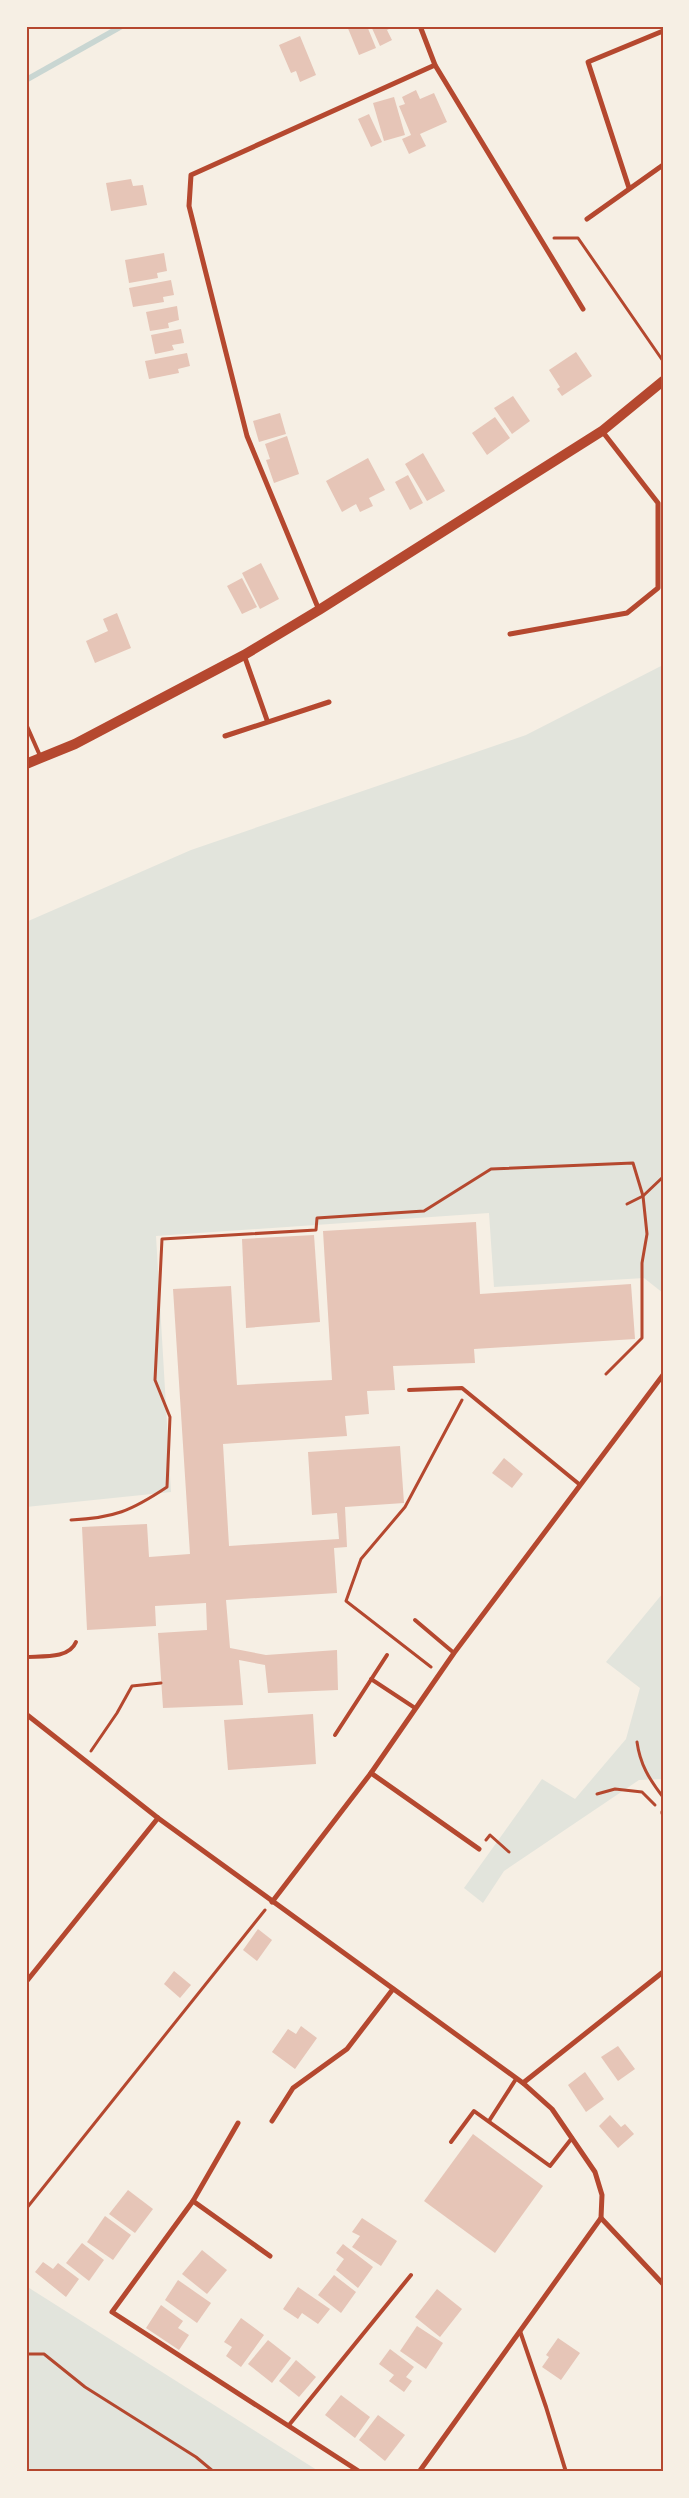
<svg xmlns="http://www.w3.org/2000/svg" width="689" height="2498" font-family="'Source Sans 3',sans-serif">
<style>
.green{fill:#e2e4dc}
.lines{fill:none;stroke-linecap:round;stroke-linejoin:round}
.stream{stroke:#c9d6d2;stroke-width:5.5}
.building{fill:#e6c5b7}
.path{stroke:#b5482f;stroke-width:3}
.service{stroke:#b5482f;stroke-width:4}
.minor{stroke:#b5482f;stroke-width:5}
.secondary{stroke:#b5482f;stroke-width:10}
.neatline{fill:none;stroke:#b5482f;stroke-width:2}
</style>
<rect width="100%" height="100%" fill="#f6efe4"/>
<g class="green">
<path d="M663 665V1293L644 1278 494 1287 489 1213 156 1236 171 1492 26 1507V922L191 850 526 735Z"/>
<path d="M663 1593V1779L639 1780 504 1871 483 1903 464 1888 542 1779 575 1799 626 1739 640 1688 606 1662Z"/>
<path d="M26 2286 320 2472H26Z"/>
</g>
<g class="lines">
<path class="stream" d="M26 80 122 26"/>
</g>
<g class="building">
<path d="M347 26H367L376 48 359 55Z"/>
<path d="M371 26H395L387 30 392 40 380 46Z"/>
<path d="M300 36 316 75 300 82 296 71 291 73 279 45Z"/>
<path d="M416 90 420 99 434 93 447 122 420 134 426 146 409 154 402 139 411 135 399 106 405 104 402 97Z"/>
<path d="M394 97 405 135 384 141 373 103Z"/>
<path d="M369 114 382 142 371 147 358 119Z"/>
<path d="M131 179 133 186 143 185 147 205 111 211 106 183Z"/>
<path d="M164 253 167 271 157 273 158 278 129 283 125 260Z"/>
<path d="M171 280 174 295 163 297 164 302 133 307 129 288Z"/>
<path d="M177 306 179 320 168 323 169 328 150 331 146 312Z"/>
<path d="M181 329 184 343 172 345 174 350 155 354 151 335Z"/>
<path d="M576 352 592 376 562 396 557 389 560 387 549 370Z"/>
<path d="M187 353 190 366 178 369 179 373 149 379 145 361Z"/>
<path d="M513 396 530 421 512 434 494 408Z"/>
<path d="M280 413 286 434 259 442 253 421Z"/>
<path d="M495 417 510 438 487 455 472 433Z"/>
<path d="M287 436 299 474 274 483 266 460 270 459 265 444Z"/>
<path d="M423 453 445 491 427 501 405 464Z"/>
<path d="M368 458 385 490 369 498 373 506 360 512 356 504 342 512 326 481Z"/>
<path d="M408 475 423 503 410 510 395 482Z"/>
<path d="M261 563 279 599 260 609 242 573Z"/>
<path d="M242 578 257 607 242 614 227 586Z"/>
<path d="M117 613 131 648 95 663 86 641 108 631 103 619Z"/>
<path d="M476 1222 480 1294 631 1284 635 1339 474 1349 475 1363 393 1366 395 1390 367 1391 369 1414 345 1416 347 1436 223 1444 229 1546 339 1539 337 1513 312 1515 308 1452 400 1446 404 1503 345 1507 347 1547 334 1548 337 1593 226 1600 230 1648 266 1655 337 1650 338 1690 268 1693 265 1665 239 1660 243 1705 163 1708 158 1633 207 1630 206 1603 155 1606 156 1626 87 1630 82 1527 147 1524 149 1557 190 1554 173 1289 231 1286 237 1385 332 1380 323 1231Z"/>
<path d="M314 1235 320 1322 246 1328 242 1239Z"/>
<path d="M504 1458 523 1474 512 1488 492 1473Z"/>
<path d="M313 1714 316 1764 228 1770 224 1720Z"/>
<path d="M258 1929 272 1940 257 1961 243 1950Z"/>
<path d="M174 1971 191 1985 180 1998 164 1984Z"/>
<path d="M301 2026 317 2038 295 2069 272 2052 288 2029 296 2034Z"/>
<path d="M618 2046 635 2069 618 2081 601 2057Z"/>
<path d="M585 2072 604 2099 586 2112 568 2085Z"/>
<path d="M610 2115 621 2127 625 2124 634 2134 618 2148 599 2126Z"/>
<path d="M473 2134 543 2186 495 2253 424 2201Z"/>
<path d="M128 2190 153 2209 135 2233 109 2214Z"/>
<path d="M105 2216 131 2235 113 2260 87 2242Z"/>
<path d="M362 2218 397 2241 381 2266 352 2247 360 2236 352 2232Z"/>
<path d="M82 2243 104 2260 89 2281 66 2263Z"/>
<path d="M343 2244 373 2267 358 2288 336 2270 344 2259 336 2253Z"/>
<path d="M202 2250 227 2270 207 2294 182 2274Z"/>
<path d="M43 2262 53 2269 58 2263 79 2279 66 2297 35 2272Z"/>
<path d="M334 2275 356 2292 341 2313 318 2295Z"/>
<path d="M178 2280 211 2303 197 2323 165 2300Z"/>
<path d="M298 2287 330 2309 318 2324 302 2313 298 2319 283 2309Z"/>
<path d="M437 2289 462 2309 440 2337 415 2317Z"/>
<path d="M161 2305 183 2321 178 2328 189 2335 179 2350 146 2328Z"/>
<path d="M241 2318 264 2335 241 2367 226 2356 232 2347 224 2342Z"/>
<path d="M417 2326 443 2343 426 2369 400 2351Z"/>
<path d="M558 2338 580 2353 561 2380 542 2367 549 2357 546 2355Z"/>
<path d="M268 2340 291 2358 272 2383 248 2364Z"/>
<path d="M390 2349 414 2367 406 2377 412 2381 404 2392 389 2381 394 2375 379 2364Z"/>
<path d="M296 2360 316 2377 299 2397 279 2381Z"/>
<path d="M341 2395 370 2417 355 2438 325 2415Z"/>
<path d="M378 2415 405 2435 385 2461 359 2440Z"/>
</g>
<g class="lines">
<g class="path">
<path d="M554 238H578L663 361"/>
<path d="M627 1204 643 1196 663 1177"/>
<path d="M71 1520C114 1518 131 1511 167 1487L170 1417 155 1380 162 1239 316 1230 317 1218 424 1211 491 1169 633 1163 643 1196 647 1234 642 1263V1338L606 1374"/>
<path d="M431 1667 346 1601 361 1559 405 1507 462 1400"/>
<path d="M637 1742C640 1764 649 1779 663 1797"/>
<path d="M91 1751 117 1713 132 1686 161 1683"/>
<path d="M597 1794 615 1789 642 1792 655 1805"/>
<path d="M486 1840 490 1835 509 1852"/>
<path d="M26 2209 265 1910"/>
<path d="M26 2354H44L85 2387 196 2457 214 2472"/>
</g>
<g class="service">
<path d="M26 724 41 758"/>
<path d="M409 1390 462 1388 579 1484"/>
<path d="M415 1620 454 1653"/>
<path d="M26 1657C43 1656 69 1659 76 1642"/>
<path d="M371 1679 415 1708"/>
<path d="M335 1735 387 1655"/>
<path d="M489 2121 516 2079"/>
<path d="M451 2142 474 2111 550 2166 572 2138"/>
<path d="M520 2331 546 2407 566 2472"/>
<path d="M289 2425 411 2275"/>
</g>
<g class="minor">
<path d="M420 26 435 65 583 309"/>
<path d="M629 188 588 62 663 31"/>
<path d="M587 219 663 165"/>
<path d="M319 610 247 436 189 206 191 175 435 65"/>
<path d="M510 634 627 613 658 588V503L602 431"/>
<path d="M244 655 267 720"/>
<path d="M225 736 329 702"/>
<path d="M26 1714 158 1818 523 2083 552 2109 595 2172 602 2195 601 2218 419 2472"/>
<path d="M371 1773 479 1849"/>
<path d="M663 1812V1813"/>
<path d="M272 1902 371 1773 454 1653 663 1375"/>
<path d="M26 1982 158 1818"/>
<path d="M523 2083 663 1972"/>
<path d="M272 2121 293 2088 347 2049 393 1989"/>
<path d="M238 2123 193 2201 112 2312 360 2472"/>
<path d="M193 2201 270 2256"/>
<path d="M601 2218 663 2284"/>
</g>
<path class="secondary" d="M26 764 75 744 244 655 319 610 602 431 663 381"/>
</g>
<rect width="689" height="2498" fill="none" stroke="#f6efe4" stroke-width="55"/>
<rect x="28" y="28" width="634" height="2442" class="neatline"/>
</svg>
